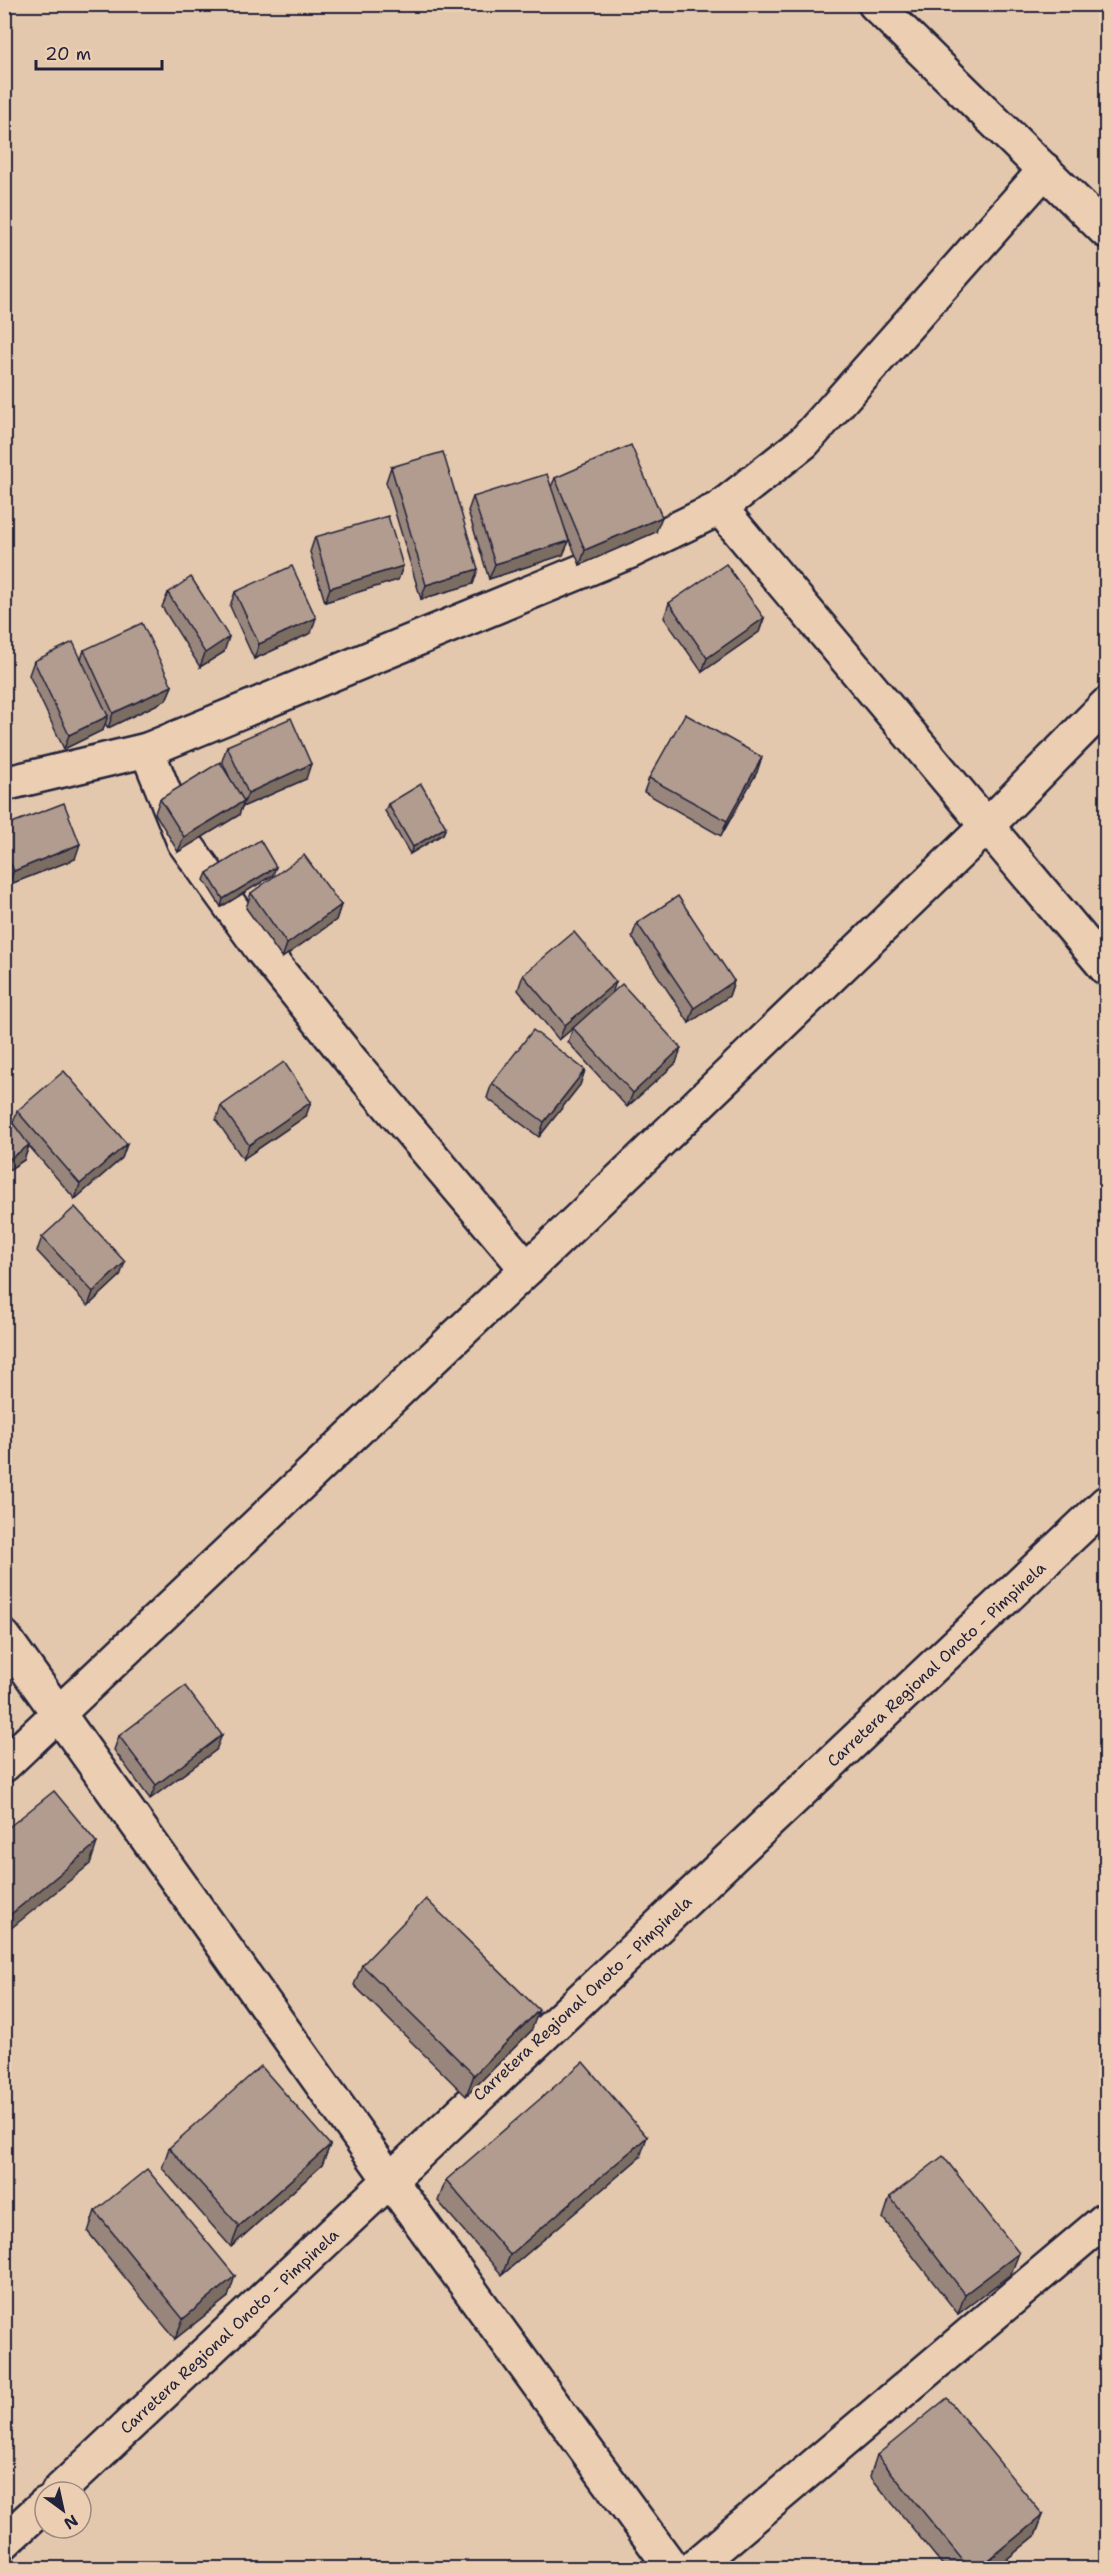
<svg xmlns="http://www.w3.org/2000/svg" width="1111" height="2573" font-family="'Shantell Sans',sans-serif">
<style>
.lines{fill:none;stroke-linecap:round;stroke-linejoin:round}
.minor-casing{stroke:#22223b;stroke-width:38}
.secondary-casing{stroke:#22223b;stroke-width:38}
.minor{stroke:#eccfb2;stroke-width:33}
.secondary{stroke:#eccfb2;stroke-width:33}
.wall{fill:#98867b;stroke:#22223b;stroke-width:1.5}
.shaded-wall{fill:#7c6d64;stroke:#22223b;stroke-width:1.5}
.building{fill:#b19c8f;stroke:#22223b;stroke-width:1.5}
.labels{text-anchor:middle;stroke-width:6;stroke-linejoin:round;paint-order:stroke}
.street-label{font-size:16px;fill:#22223b;stroke:#eccfb2}
</style>
<rect width="100%" height="100%" fill="#e4c8ad"/>
<filter id="ink" filterUnits="userSpaceOnUse"><feTurbulence type="fractalNoise" baseFrequency=".0167" numOctaves="2"/><feDisplacementMap in="SourceGraphic" scale="12" xChannelSelector="R" yChannelSelector="G"/><feConvolveMatrix kernelMatrix="1 2 1 2 8 2 1 2 1" color-interpolation-filters="sRGB"/></filter>
<g filter="url(#ink)">
<g class="lines">
<defs>
<g id="minor">
<path d="M875 4 1106 231"/>
<path d="M720 508 1106 968"/>
<path d="M147 750 184 842 262 950 353 1063 527 1269"/>
<path d="M4 784 147 750 631 551 720 508 804 442 1045 170"/>
<path d="M4 1637 390 2180 58 2492"/>
<path d="M4 1765 527 1269 987 826 1106 705"/>
<path d="M4 2542 45 2504"/>
<path d="M693 2568 1106 2219"/>
</g>
<path id="secondary" d="M672 2568 390 2180 1106 1503"/>
</defs>
<use href="#minor" class="minor-casing"/>
<use href="#secondary" class="secondary-casing"/>
<use href="#minor" class="minor"/>
<use href="#secondary" class="secondary"/>
</g>
<g class="wall">
<path d="M391 467 478 569 473 584 421 599 386 482Z"/>
<path d="M555 478 656 532 580 565 564 527 569 541 563 555 489 579 468 511 473 497 551 487Z"/>
<path d="M315 537 403 566 398 580 325 602 310 552Z"/>
<path d="M235 592 311 633 254 659 230 606Z"/>
<path d="M168 593 224 652 200 667 162 607Z"/>
<path d="M669 603 764 618 759 632 702 672 664 618Z"/>
<path d="M84 650 172 686 166 700 108 728 105 723 103 730 64 749 29 675 34 661 81 659Z"/>
<path d="M227 746 306 779 242 807V806L239 815 178 852 155 813 160 799 229 776 222 761Z"/>
<path d="M757 772 721 836 644 792 649 778Z"/>
<path d="M388 804 446 827 443 834 410 854 385 811Z"/>
<path d="M4 826 75 859 8 885 4 876Z"/>
<path d="M207 873 273 875 221 907 204 880Z"/>
<path d="M251 893 341 905 336 920 282 958 246 908Z"/>
<path d="M637 923 734 981 729 996 689 1023 632 937Z"/>
<path d="M523 975 612 993 676 1063 627 1107 568 1042 573 1028 559 1040 518 990Z"/>
<path d="M585 1070 580 1085 539 1137 487 1098 492 1083Z"/>
<path d="M221 1106 306 1116 243 1159 216 1120Z"/>
<path d="M4 1111 13 1123 17 1111 127 1144 122 1158 75 1199 29 1146 24 1160 4 1173Z"/>
<path d="M42 1237 120 1276 88 1306 37 1251Z"/>
<path d="M119 1736 216 1750 150 1799 114 1750Z"/>
<path d="M362 1965 531 2031 466 2096 354 1985Z"/>
<path d="M330 2145 322 2165 231 2247 162 2168 169 2148Z"/>
<path d="M640 2157 502 2275 438 2201 446 2180Z"/>
<path d="M890 2197 1011 2274 958 2314 883 2218Z"/>
<path d="M95 2211 228 2297 175 2339 88 2232Z"/>
<path d="M877 2455 1043 2515 1035 2536 996 2568H945L870 2476Z"/>
</g>
<g class="shaded-wall">
<path d="M662 517 656 532 580 565 585 550Z"/>
<path d="M569 541 563 555 489 579 495 564Z"/>
<path d="M403 566 398 580 325 602 330 588Z"/>
<path d="M478 569 473 584 421 599 426 585Z"/>
<path d="M316 618 311 633 254 659 259 644Z"/>
<path d="M764 618 759 632 702 672 707 658Z"/>
<path d="M229 637 224 652 200 667 205 653Z"/>
<path d="M172 686 166 700 108 728 113 713Z"/>
<path d="M108 716 103 730 64 749 69 735Z"/>
<path d="M762 757 757 772 721 836 727 821Z"/>
<path d="M311 764 306 779 242 807 248 793Z"/>
<path d="M244 801 239 815 178 852 184 837Z"/>
<path d="M446 827 443 834 410 854 413 847Z"/>
<path d="M80 844 75 859 8 885 14 871Z"/>
<path d="M276 867 273 875 221 907 223 899Z"/>
<path d="M341 905 336 920 282 958 287 944Z"/>
<path d="M734 981 729 996 689 1023 694 1008Z"/>
<path d="M616 982 611 996 559 1040 565 1025Z"/>
<path d="M681 1048 676 1063 627 1107 633 1093Z"/>
<path d="M585 1070 580 1085 539 1137 544 1122Z"/>
<path d="M311 1102 306 1116 243 1159 249 1145Z"/>
<path d="M127 1144 122 1158 75 1199 80 1184Z"/>
<path d="M29 1145 24 1160 4 1173V1163Z"/>
<path d="M125 1262 120 1276 88 1306 93 1292Z"/>
<path d="M222 1735 216 1750 150 1799 156 1785Z"/>
<path d="M97 1843 90 1864 4 1934V1920Z"/>
<path d="M539 2010 531 2031 466 2096 474 2075Z"/>
<path d="M647 2137 640 2157 502 2275 510 2255Z"/>
<path d="M330 2145 322 2165 231 2247 239 2226Z"/>
<path d="M1019 2253 1011 2274 958 2314 965 2294Z"/>
<path d="M235 2276 228 2297 175 2339 183 2319Z"/>
<path d="M1043 2515 1035 2536 996 2568H979Z"/>
</g>
<g class="building">
<path d="M631 445 662 517 585 550 555 478Z"/>
<path d="M443 452 478 569 426 585 391 467Z"/>
<path d="M547 474 569 541 495 564 473 497Z"/>
<path d="M388 516 403 566 330 588 315 537Z"/>
<path d="M726 564 764 618 707 658 669 603Z"/>
<path d="M292 566 316 618 259 644 235 592Z"/>
<path d="M191 577 229 637 205 653 168 593Z"/>
<path d="M142 623 172 686 113 713 84 650Z"/>
<path d="M73 642 108 716 69 735 34 661Z"/>
<path d="M685 714 762 757 727 821 649 778Z"/>
<path d="M291 718 311 764 248 793 227 746Z"/>
<path d="M220 762 244 801 184 837 160 799Z"/>
<path d="M421 784 446 827 413 847 388 804Z"/>
<path d="M64 803 80 844 14 871 4 848V826Z"/>
<path d="M260 840 276 867 223 899 207 873Z"/>
<path d="M304 855 341 905 287 944 251 893Z"/>
<path d="M678 896 734 981 694 1008 637 923Z"/>
<path d="M574 932 616 982 565 1025 523 975Z"/>
<path d="M622 984 681 1048 633 1093 573 1028Z"/>
<path d="M533 1030 585 1070 544 1122 492 1083Z"/>
<path d="M284 1062 311 1102 249 1145 221 1106Z"/>
<path d="M64 1071 127 1144 80 1184 17 1111Z"/>
<path d="M4 1111 29 1145 4 1163Z"/>
<path d="M75 1207 125 1262 93 1292 42 1237Z"/>
<path d="M185 1686 222 1735 156 1785 119 1736Z"/>
<path d="M54 1791 97 1843 4 1920V1831Z"/>
<path d="M426 1899 539 2010 474 2075 362 1965Z"/>
<path d="M583 2062 647 2137 510 2255 446 2180Z"/>
<path d="M261 2066 330 2145 239 2226 169 2148Z"/>
<path d="M943 2156 1019 2253 965 2294 890 2197Z"/>
<path d="M147 2169 235 2276 183 2319 95 2211Z"/>
<path d="M947 2398 1043 2515 979 2568H969L877 2455Z"/>
</g>
</g>
<g class="labels">
<g class="street-label">
<text transform="translate(936 1664) rotate(-43)" y="6">Carretera Regional Onoto - Pimpinela</text>
<text transform="translate(582 1998) rotate(-43)" y="6">Carretera Regional Onoto - Pimpinela</text>
<text transform="translate(229 2331) rotate(-43)" y="6">Carretera Regional Onoto - Pimpinela</text>
</g>
</g>
<rect width="1111" height="2573" fill="none" stroke="#eccfb2" stroke-width="24"/>
<rect x="12" y="12" width="1087" height="2549" fill="none" stroke="#22223b" stroke-width="2" filter="url(#ink)"/>
<g transform="translate(63 2510) rotate(147)"><circle r="28" fill="#eccfb2" stroke="#9b8a82" stroke-width="1.5"/>
<path d="M0-4.5L10 22L0 15L-10 22Z" fill="#22223b"/>
<text y="-9" font-size="16" font-weight="bold" text-anchor="middle" fill="#22223b">N</text>
</g>
<path d="M36 60v9h126v-9" fill="none" stroke="#22223b" stroke-width="3"/>
<text x="45" y="60" font-size="18" fill="#22223b" stroke="#eccfb2" stroke-width="4.5" paint-order="stroke">20 m</text>
</svg>
